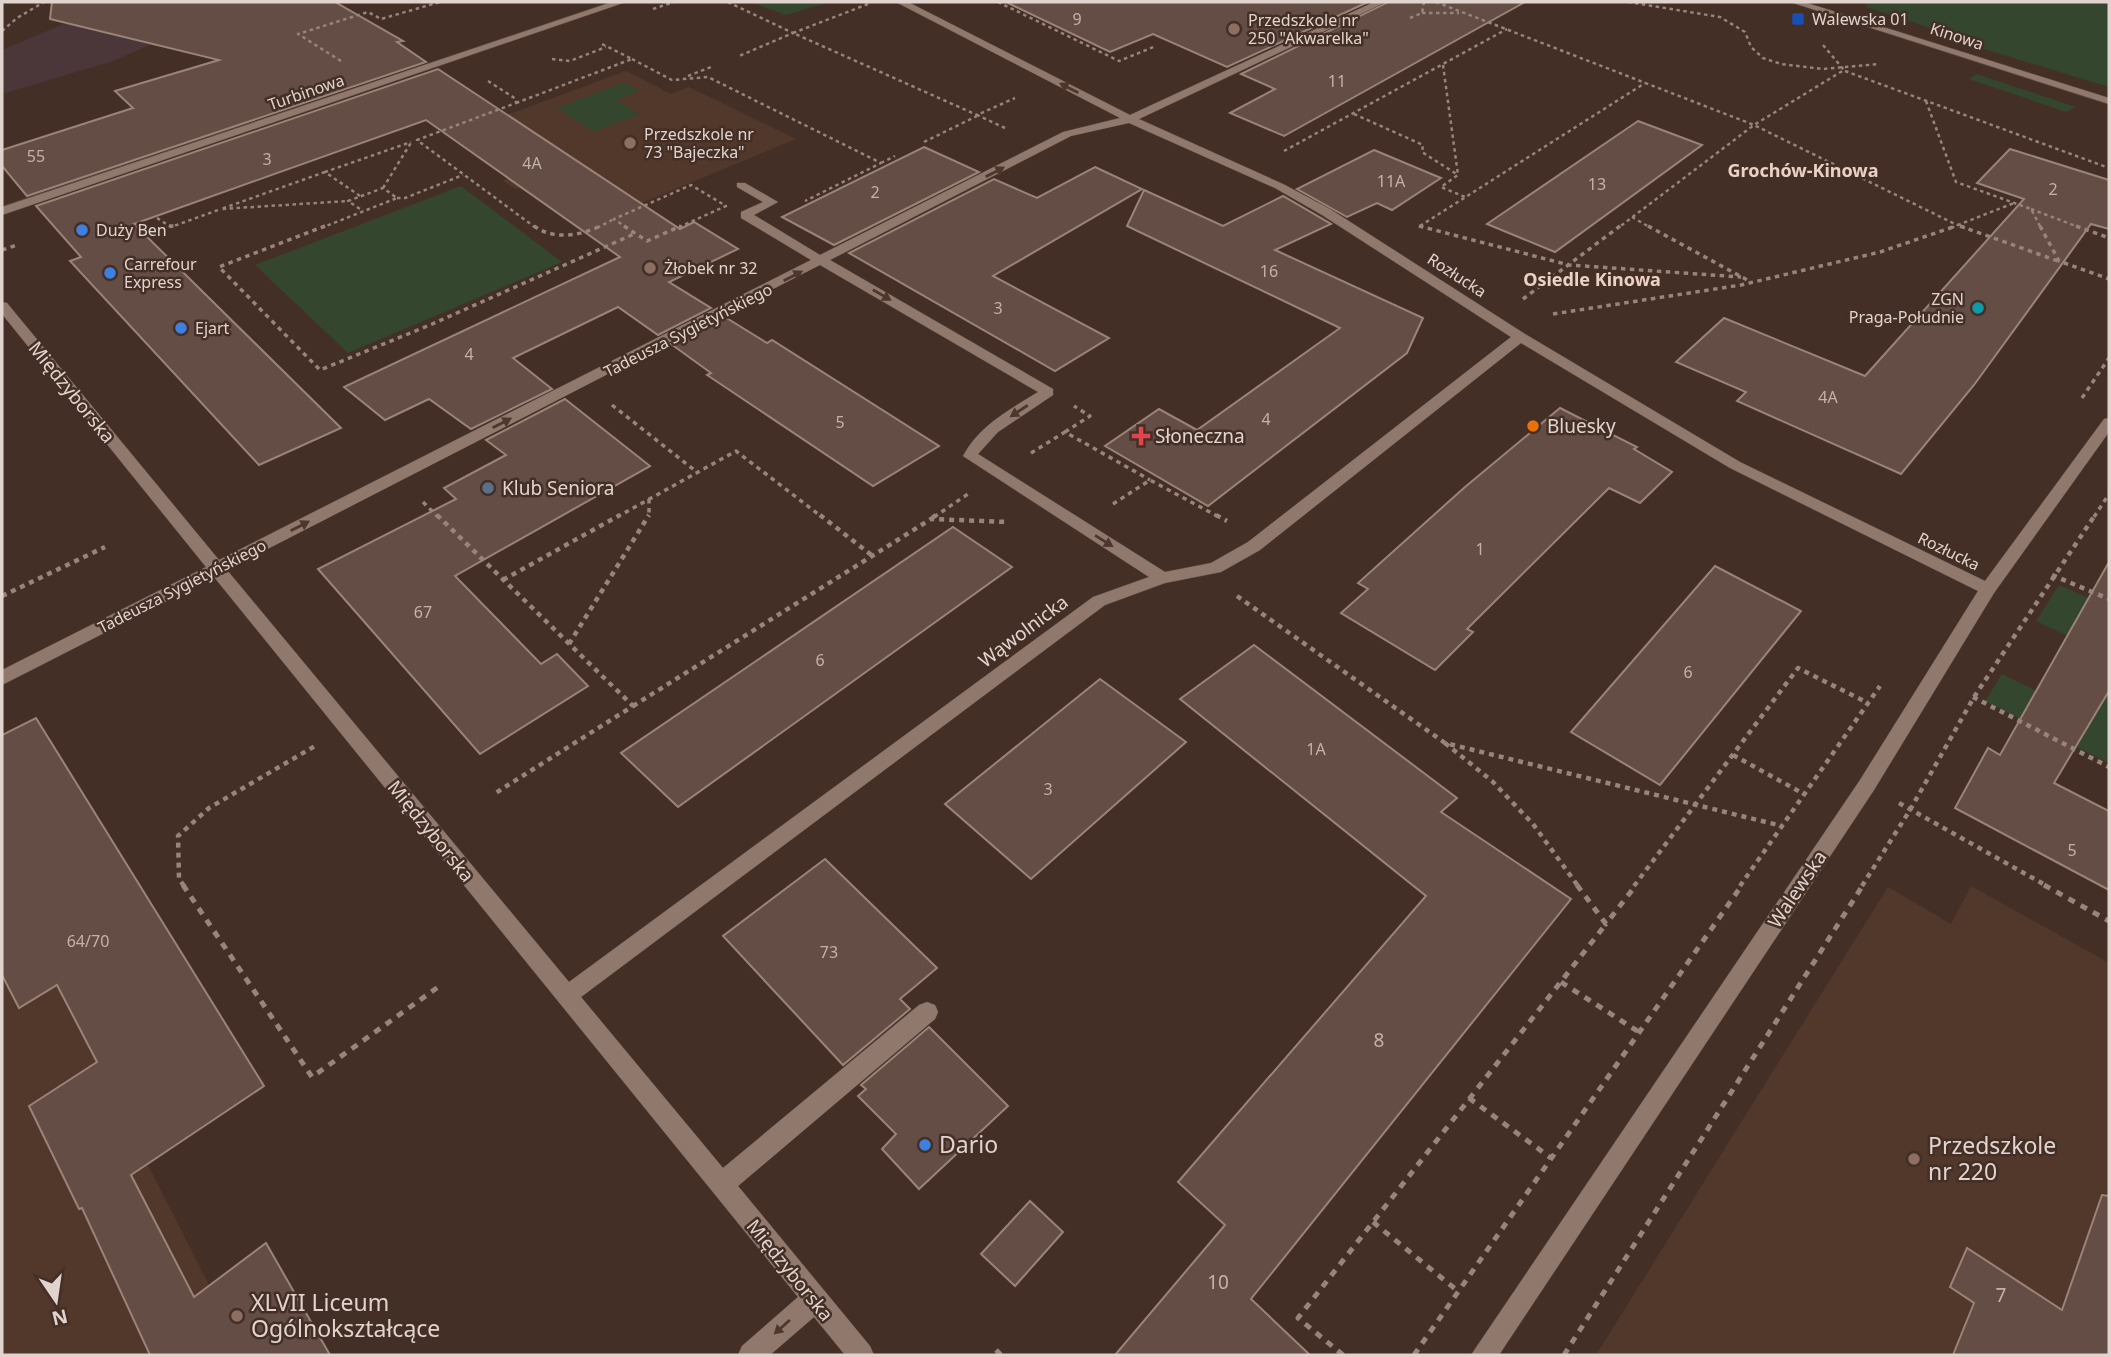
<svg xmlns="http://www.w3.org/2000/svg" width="2111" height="1357" font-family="'Noto Sans',sans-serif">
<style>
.commercial{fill:#4b363a}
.built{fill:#52372b}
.green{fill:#34462e}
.building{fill:#644d44;stroke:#9c8379;stroke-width:2}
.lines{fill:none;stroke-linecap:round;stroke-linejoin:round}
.minor-casing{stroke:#5d4c44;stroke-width:1}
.path-far3{stroke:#96847d;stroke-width:2.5;stroke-dasharray:3.5 3.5;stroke-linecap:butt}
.path-far2{stroke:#96847d;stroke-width:3.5;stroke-dasharray:4.5 4.5;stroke-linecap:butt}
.path-far1{stroke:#96847d;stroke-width:4.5;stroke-dasharray:5 5;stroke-linecap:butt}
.path{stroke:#96847d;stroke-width:5;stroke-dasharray:7 7;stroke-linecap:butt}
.minor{fill:#90786d;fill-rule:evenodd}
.oneway{fill:#4c362d}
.transit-dot{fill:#1a4fb4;stroke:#442f26;stroke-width:2.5}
.education-dot{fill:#8d6e63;stroke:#442f26;stroke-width:2.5}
.shop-dot{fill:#3f7fe0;stroke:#442f26;stroke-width:2.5}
.culture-dot{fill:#0f9aa8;stroke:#442f26;stroke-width:2.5}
.food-dot{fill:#e8710a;stroke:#442f26;stroke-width:2.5}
.health-dot{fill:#e0444e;stroke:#442f26;stroke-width:2.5}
.service-dot{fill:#5c6f8a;stroke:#442f26;stroke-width:2.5}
.labels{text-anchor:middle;stroke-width:5;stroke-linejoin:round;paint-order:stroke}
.number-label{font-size:16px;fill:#c2b2ab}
.far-poi-label{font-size:16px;fill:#e1d3cd;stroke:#442f26;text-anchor:start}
.far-street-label{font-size:16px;fill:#e1d3cd;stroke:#442f26}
.far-neighbourhood-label{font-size:18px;font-weight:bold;fill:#ebd0c4;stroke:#442f26}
.street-label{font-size:19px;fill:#e1d3cd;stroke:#442f26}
.poi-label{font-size:19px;fill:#e1d3cd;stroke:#442f26;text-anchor:start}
.near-number-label{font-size:19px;fill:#c2b2ab}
.near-poi-label{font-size:23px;fill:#e1d3cd;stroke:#442f26;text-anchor:start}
</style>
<rect width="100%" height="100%" fill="#442f26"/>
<path class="commercial" d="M99 2H248L113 61 2 94V50L59 26Z"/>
<g class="built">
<path d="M626 71 671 94 689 87 796 139 606 218 593 211 569 221 521 188 515 189 503 181 507 178 463 146 485 138 471 128Z"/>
<path d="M36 718 264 1086 148 1165 209 1285 266 1243 330 1355H2V735Z"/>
<path d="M1971 886 2109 963V1355H1596L1888 887 1951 924Z"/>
</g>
<g class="green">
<path d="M750 2H829L786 15Z"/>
<path d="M1860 2H2109V87L1981 48 1919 24 1866 7 1867 4Z"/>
<path d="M1977 74 2076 107 2066 112 1969 79Z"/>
<path d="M624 82 639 91 617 100 639 114 594 132 557 108Z"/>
<path d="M461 186 562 262 348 353 255 265Z"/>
<path d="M2059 585 2109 607V638L2076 623 2068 636 2036 621Z"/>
<path d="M2002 674 2093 719 2109 691V763L1985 701Z"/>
</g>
<g class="building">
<path d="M52 2H335L403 41 397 42 426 62 27 196 2 166V150L133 108 115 91 219 60 50 19Z"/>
<path d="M1006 2H1368L1227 67 1153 34 1110 52Z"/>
<path d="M1388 2H1525L1284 136 1230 113 1275 89 1241 74Z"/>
<path d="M438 69 680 229 694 222 738 249 669 282 711 308 658 335 618 307 513 358 552 389 471 429 429 399 385 420 344 387 620 257 426 120 134 224 341 428 259 465 70 261 81 257 36 206Z"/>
<path d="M1638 121 1702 145 1555 252 1487 224Z"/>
<path d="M924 147 979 172 834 245 782 217Z"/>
<path d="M2010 149 2109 180V229L2091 224 1974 385 1901 474 1737 401 1746 392 1676 362 1724 318 1865 376 2024 199 1977 183Z"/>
<path d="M1374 150 1441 178 1392 210 1377 203 1347 217 1297 189Z"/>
<path d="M1095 167 1142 189 993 276 1109 338 1055 371 849 253 994 179 1037 198Z"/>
<path d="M1144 190 1223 226 1283 196 1331 224 1275 250 1423 318 1407 353 1208 506 1105 446 1159 409 1197 430 1340 328 1127 226Z"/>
<path d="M725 317 767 343 772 340 939 446 873 486 707 375 711 373 671 344Z"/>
<path d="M565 399 650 466 455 576 541 664 557 654 588 686 480 754 318 569 456 499 444 488 506 455 486 440Z"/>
<path d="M1560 408 1637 447 1634 449 1672 472 1640 503 1609 488 1467 629 1473 632 1435 670 1341 613 1368 589 1358 583 1465 487Z"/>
<path d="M953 527 1012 567 678 807 621 753Z"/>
<path d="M2109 562V691L2054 783 2109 811V890L1955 808 1988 748 2000 755Z"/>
<path d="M1715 566 1801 611 1660 785 1571 732Z"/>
<path d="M1254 645 1457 798 1441 812 1571 899 1251 1299 1310 1355H1115L1225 1225 1178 1182 1426 896 1180 699Z"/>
<path d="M1100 679 1186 742 1031 879 945 804Z"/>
<path d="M36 718 264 1086 131 1175 194 1297 266 1243 330 1355H150L82 1208 79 1209 29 1106 97 1062 57 985 19 1008 2 975V735Z"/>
<path d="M825 859 937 968 900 999 910 1009 843 1065 723 936Z"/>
<path d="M929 1027 1008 1106 919 1189 882 1149 896 1134 858 1096 866 1089 861 1085Z"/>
<path d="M2102 1195 2109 1196V1355H1953L1974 1303 1950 1287 1967 1248 2062 1310Z"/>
<path d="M1030 1201 1063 1232 1015 1286 981 1254Z"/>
</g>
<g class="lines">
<defs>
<g id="minor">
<path d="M612 2H626L2 215V207Z"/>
<path d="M896 2H908L1130 115 1374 2H1386L1139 119 1283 184 1330 209 1525 334 1740 462 1985 581 2104 419 2109 418V432L1994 593 1874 790 1499 1355H1471L1860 780 1978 591 1730 468 1521 343 1260 550 1221 572 1165 583 1105 605 581 997 723 1168 919 1005 927 1002 935 1005 938 1012 935 1019 738 1186 870 1346 874 1355H845L814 1317 770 1355H738L742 1346 798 1297 214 577 2 685V670L206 567 2 314V302L7 303 219 560 811 260 741 218V212L763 202 737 187V183H745L778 202 754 215 820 255 1063 132 1120 118ZM1129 123 1275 188 1322 215 1511 337 1248 542 1211 563 1165 572 978 454 998 432 1053 395V389L830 260 1071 136ZM820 265 1038 392C1009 410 979 426 963 456L1149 577 1093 597 569 982 227 570Z"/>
<path d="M1790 2H1804L2109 98V104Z"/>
</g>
</defs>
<use href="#minor" class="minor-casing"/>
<g class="path-far3">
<path d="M728 2 793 33 739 56"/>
<path d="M998 2 1119 61 1156 46"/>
<path d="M1436 2 1754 125 1618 228"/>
<path d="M1628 2 1720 17 1745 32 1751 47 1763 58 1781 64 1823 69 1879 64"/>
<path d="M868 4 793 33 977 115"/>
<path d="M653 9 674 2"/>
<path d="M1422 13H1459"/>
<path d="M1410 18 1422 13 1424 2"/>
<path d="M2 31 17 18 44 2"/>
<path d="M1823 45 1844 70 1754 125 1957 225"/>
<path d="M552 59 570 61 606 47"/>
<path d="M632 59 672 80 708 77 881 163 805 201"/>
<path d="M341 61 298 34 368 12 381 19 440 2"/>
<path d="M1443 65 1458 175 1441 187 1465 197"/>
<path d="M1845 71 2109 168"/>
<path d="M688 76 711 67"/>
<path d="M488 81 516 99V103L417 140 536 228"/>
<path d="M1926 101 1956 182 2031 209 2041 228"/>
<path d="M516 103 632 59 600 43"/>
<path d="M1354 114 1423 145 1422 152 1458 175"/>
<path d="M1005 128 977 115 1015 98"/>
<path d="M924 142 977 116"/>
<path d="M1284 151 1507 29"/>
<path d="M881 163 895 156"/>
<path d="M325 172 221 209 348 201"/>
<path d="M383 188 412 141"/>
<path d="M360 196 325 172 411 142"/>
<path d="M397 198H405L463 175"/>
<path d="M2031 209 2081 228"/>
<path d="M1632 217 1651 228"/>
<path d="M157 218 171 227 221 209"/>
<path d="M1419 226 1425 228"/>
<path d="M1420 226 1645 83"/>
<path d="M321 228 397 198 383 188 348 201 363 211"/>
<path d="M597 228 614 219"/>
<path d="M627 228 614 219 691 185 726 206 677 228"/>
<path d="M1951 228 1958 225"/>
<path d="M1965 228 1958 225 2014 203"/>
</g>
<g class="path-far2">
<path d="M169 226H174"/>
<path d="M325 226 219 267 320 370 430 325 634 234"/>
<path d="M534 226C553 240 580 236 600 226"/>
<path d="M624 226 647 241 681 226"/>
<path d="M1419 226 1569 265 1741 277"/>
<path d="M1648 226 1751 282"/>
<path d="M1960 226 2058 261"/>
<path d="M2040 226 2059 261 2109 279"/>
<path d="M2076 226 2109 238"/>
<path d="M2 250 17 245"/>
<path d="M1523 299 1620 226"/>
<path d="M1553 314 1741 285 1880 252 1956 226"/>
<path d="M2082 398 2109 358"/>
<path d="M612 405 698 473"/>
<path d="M1065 432 1090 416 1074 406"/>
<path d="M1031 453 1065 432 1150 480"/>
<path d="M649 499V517"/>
<path d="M423 502 438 517"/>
<path d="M1113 504 1150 480 1219 517"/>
<path d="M617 517 736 451 822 517"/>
<path d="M934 517 968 494"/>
<path d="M2094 517 2109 494"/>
</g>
<g class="path-far1">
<path d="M437 515 633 706 494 794"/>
<path d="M820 515 874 557"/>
<path d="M1216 515 1227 521"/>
<path d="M932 518 936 515"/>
<path d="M2052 575 2109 599"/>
<path d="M503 580 620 515"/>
<path d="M2 596 105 547"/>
<path d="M1237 596 1445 743 1782 826"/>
<path d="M569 644 649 515"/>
<path d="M1973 697 2109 767"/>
<path d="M633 706 931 519 1008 522"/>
<path d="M1445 743 1492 781 1533 824 1578 886"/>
<path d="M1733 755 1804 794"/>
<path d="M1899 803 2047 886"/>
<path d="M184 886 179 879 178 836 209 808 315 746"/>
<path d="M1634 886 1798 668 1868 703"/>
<path d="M1740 886 1880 686"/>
<path d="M1862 886 1910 810 1974 697 2095 515"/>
</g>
<g class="path">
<path d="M183 885 312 1077 441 985"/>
<path d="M1577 885 1606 924 1636 885"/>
<path d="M2044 885 2109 921"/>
<path d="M1561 982 1639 1032"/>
<path d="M1469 1098 1551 1158"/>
<path d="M1373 1222 1459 1292"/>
<path d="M996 1350 1001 1355"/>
<path d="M1343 1355 1298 1318 1606 924"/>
<path d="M1414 1355 1742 885"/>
<path d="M1564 1355 1863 885"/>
</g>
<use href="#minor" class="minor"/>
</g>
<defs><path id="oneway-solid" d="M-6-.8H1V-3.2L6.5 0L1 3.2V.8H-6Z" transform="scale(1.75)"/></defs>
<g class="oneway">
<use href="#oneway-solid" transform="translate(1069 88) rotate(-153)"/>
<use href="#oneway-solid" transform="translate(995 172) rotate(-27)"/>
<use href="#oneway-solid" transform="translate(793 276) rotate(-27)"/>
<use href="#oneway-solid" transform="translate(882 295) rotate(30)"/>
<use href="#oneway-solid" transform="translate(1019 411) rotate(147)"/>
<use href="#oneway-solid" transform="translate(502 423) rotate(-27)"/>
<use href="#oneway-solid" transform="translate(300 526) rotate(-27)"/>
<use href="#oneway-solid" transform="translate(1104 541) rotate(32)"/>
<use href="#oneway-solid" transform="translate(782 1327) rotate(138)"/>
</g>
<rect class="transit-dot" x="1791" y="12" width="14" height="14" rx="3.5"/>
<g class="education-dot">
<circle cx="1234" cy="29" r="7"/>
<circle cx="630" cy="143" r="7"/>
<circle cx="650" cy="268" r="7"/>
<circle cx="1914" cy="1159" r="7"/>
<circle cx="237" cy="1316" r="7"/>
</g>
<g class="shop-dot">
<circle cx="82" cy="230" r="7"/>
<circle cx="110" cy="273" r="7"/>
<circle cx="181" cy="328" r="7"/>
<circle cx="925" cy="1145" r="7"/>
</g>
<circle class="culture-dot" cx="1978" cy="308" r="7"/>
<circle class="food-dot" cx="1533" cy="426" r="7"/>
<path class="health-dot" d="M1137.5 425.5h7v7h7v7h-7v7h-7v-7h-7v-7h7z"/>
<circle class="service-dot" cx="488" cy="488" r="7"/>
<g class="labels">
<g class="number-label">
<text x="1077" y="25">9</text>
<text x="1337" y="87">11</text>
<text x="36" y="162">55</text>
<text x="267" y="165">3</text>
<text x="532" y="169">4A</text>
<text x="1391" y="187">11A</text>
<text x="1597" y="190">13</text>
<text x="2053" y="195">2</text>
<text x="875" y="198">2</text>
<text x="1269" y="277">16</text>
<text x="998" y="314">3</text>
<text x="469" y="360">4</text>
<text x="1828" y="403">4A</text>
<text x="1266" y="425">4</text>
<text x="840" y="428">5</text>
<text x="1480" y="555">1</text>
<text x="423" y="618">67</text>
<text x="820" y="666">6</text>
<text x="1688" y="678">6</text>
<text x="1316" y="755">1A</text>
<text x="1048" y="795">3</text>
<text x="2072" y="856">5</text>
<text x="88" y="947">64/70</text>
<text x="829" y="958">73</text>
</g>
<g class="far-poi-label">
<text x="1812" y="25">Walewska 01</text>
<text x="1248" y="26">Przedszkole nr<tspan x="1248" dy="18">250 "Akwarelka"</tspan></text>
<text x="644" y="140">Przedszkole nr<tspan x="644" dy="18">73 "Bajeczka"</tspan></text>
<text x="96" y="236">Duży Ben</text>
<text x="124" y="270">Carrefour<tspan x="124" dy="18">Express</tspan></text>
<text x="664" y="274">Żłobek nr 32</text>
<text x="1964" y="305" text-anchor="end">ZGN<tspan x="1964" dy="18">Praga-Południe</tspan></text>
<text x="195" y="334">Ejart</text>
</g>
<g class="far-street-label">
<text transform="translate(1957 36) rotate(18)" y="6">Kinowa</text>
<text transform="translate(306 92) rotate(-19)" y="6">Turbinowa</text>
<text transform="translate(1457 275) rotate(33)" y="6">Rozłucka</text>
<text transform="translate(688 330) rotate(-27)" y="6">Tadeusza Sygietyńskiego</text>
<text transform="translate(1949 551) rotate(26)" y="6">Rozłucka</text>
<text transform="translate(182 586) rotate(-27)" y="6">Tadeusza Sygietyńskiego</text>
</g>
<g class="far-neighbourhood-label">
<text x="1803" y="177">Grochów-Kinowa</text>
<text x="1592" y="286">Osiedle Kinowa</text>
</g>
<g class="street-label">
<text transform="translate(72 392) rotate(51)" y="7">Międzyborska</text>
<text transform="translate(1023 631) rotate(-37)" y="7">Wąwolnicka</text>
<text transform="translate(431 831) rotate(51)" y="7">Międzyborska</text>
<text transform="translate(1797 889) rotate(-56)" y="7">Walewska</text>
<text transform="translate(790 1270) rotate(51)" y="7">Międzyborska</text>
</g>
<g class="poi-label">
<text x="1547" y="433">Bluesky</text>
<text x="1155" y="443">Słoneczna</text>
<text x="502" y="495">Klub Seniora</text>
</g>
<g class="near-number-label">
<text x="1379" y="1047">8</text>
<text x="1218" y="1289">10</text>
<text x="2001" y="1302">7</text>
</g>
<g class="near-poi-label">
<text x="939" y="1153">Dario</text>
<text x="1928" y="1154">Przedszkole<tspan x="1928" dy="26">nr 220</tspan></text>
<text x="251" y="1311">XLVII Liceum<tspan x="251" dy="26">Ogólnokształcące</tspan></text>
</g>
</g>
<rect width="2111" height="1357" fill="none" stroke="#e1d3cd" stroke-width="7"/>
<g transform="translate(56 1301) rotate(167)" stroke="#442f26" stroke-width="5" paint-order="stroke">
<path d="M0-5L12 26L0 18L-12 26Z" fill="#e1d3cd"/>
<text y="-10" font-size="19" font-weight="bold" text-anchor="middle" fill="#e1d3cd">N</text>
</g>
</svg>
